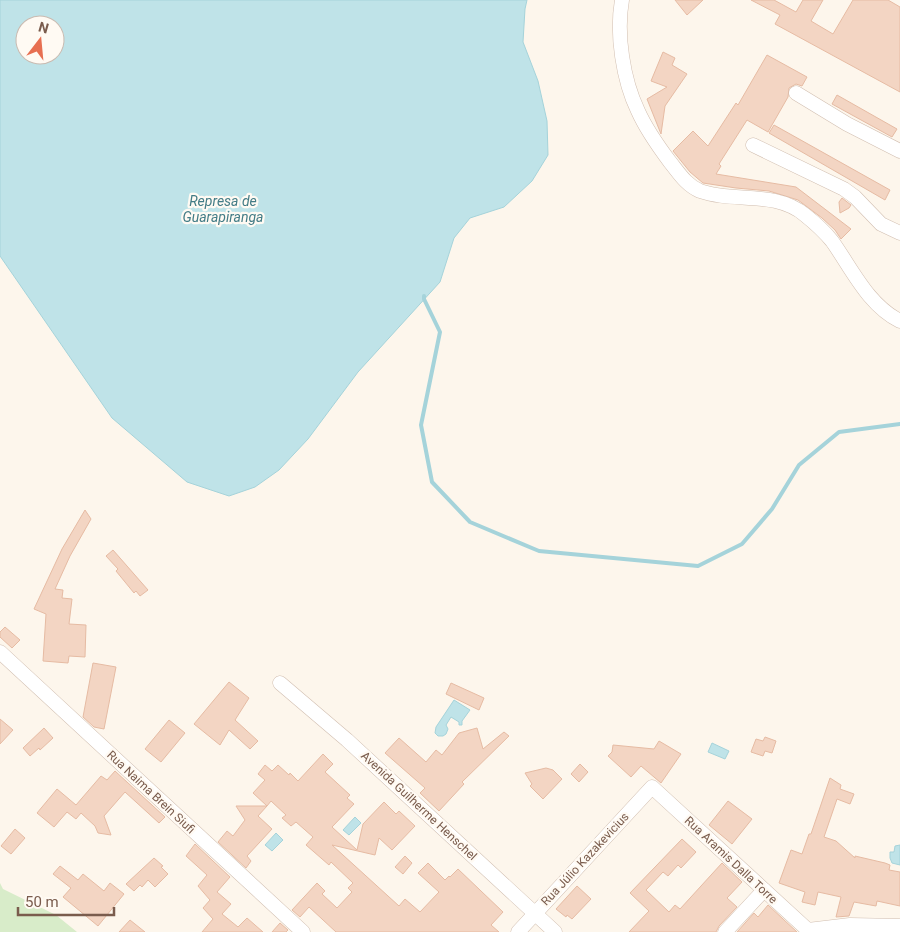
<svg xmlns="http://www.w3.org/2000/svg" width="900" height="932" font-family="Roboto,sans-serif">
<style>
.green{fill:#d8ecc9}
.water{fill:#bfe3e8;stroke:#a5d3da;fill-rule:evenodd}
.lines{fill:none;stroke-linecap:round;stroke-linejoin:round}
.stream{stroke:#a5d3da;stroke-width:4}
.building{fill:#f3d5c3;stroke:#e6bba3}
.minor-casing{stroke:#d1beb0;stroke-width:15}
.minor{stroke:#fff;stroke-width:14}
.labels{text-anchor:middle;stroke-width:4.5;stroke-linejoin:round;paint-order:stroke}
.street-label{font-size:12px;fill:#7a5c4d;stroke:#fffaf3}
.water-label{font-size:14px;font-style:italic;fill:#437c86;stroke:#fffaf3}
</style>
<rect width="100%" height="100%" fill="#fdf6ec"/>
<path class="green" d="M0 883 3 889 56 915 77 932H0Z"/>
<g class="water">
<path d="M0 0H527L525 9 523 42 538 81 547 121 548 155 532 181 504 207 470 218 454 238 440 282 358 372 308 439 279 470 255 487 229 496 187 482 112 418 0 256ZM25 25H55V55H25Z"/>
<path d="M454 700 470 710 462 721V725H459V722L451 717 446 725 448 729 446 734 443 736H438L435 733 436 727Z"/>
<path d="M712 743 729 751 725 759 708 752Z"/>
<path d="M355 817 361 823 349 835 343 830Z"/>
<path d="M276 833 283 840 272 851 265 845Z"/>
<path d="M900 845V865L892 863 890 858V852H894L895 846Z"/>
</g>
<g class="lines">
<path class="stream" d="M424 296V299L440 332 421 425 432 482 470 522 539 551 698 566 742 544 772 509 799 465 839 432 900 424"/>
</g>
<g class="building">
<path d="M675 0H703L687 15Z"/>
<path d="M751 0H774L796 12 803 0H823L811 21 833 34 853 0H888L900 7V92L775 24 780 15Z"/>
<path d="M663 52 675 58 672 65 687 74 665 106 661 134 647 99 667 87 651 81Z"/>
<path d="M767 55 807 77 802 86 796 84 789 88 788 97 768 132 747 120 719 164 721 166 716 174 796 187 851 229 841 239 835 230 822 218 798 200 769 191 736 188 703 183 690 172 673 151 693 131 708 146 736 103 738 105Z"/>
<path d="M837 95 897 129 892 137 832 104Z"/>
<path d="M774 125 890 190 885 200 769 133Z"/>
<path d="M842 198 851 205 849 208 840 213 839 202Z"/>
<path d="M85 510 91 519 70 556 55 589 63 590 62 598 72 599 69 624 86 625 85 657 69 656 68 663 43 661 46 614 34 609 62 549Z"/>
<path d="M113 550 148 590 140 596 136 591 134 593 116 571 118 569 106 556Z"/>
<path d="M5 627 20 640 12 648 0 637V632Z"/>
<path d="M93 663 116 667 104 729 94 727 83 717Z"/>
<path d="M229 682 249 698 235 720 258 741 250 749 229 730 220 745 194 724Z"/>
<path d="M451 683 484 698 479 710 446 694Z"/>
<path d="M0 719 13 730 0 744Z"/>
<path d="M169 720 185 733 161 762 145 749Z"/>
<path d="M44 728 53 738 40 750 39 748 30 756 23 748Z"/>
<path d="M477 728 483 749 504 732 509 736 462 782 464 784 439 811 420 793 425 788 385 753 399 738 426 762 436 750 442 755 459 733Z"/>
<path d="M765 737 776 741 772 753 765 751 763 756 751 752 756 739 763 741Z"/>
<path d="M659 741 681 754 661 783 641 766 631 777 608 756 612 752 613 745 654 749Z"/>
<path d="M323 754 333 764 325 772 350 795 347 798 354 804 332 827 357 850 363 824 384 802 396 814 399 811 415 826 392 850 379 838 375 855 332 845 399 906 405 899 420 912 439 892 418 873 428 863 445 880 449 876 450 877 458 869 503 912 491 925 499 932H336L309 907 300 917 292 910 317 883 325 891 322 894 337 908 352 892 348 888 353 883 331 862 329 865 306 845 313 837 296 822 291 826 282 818 286 815 271 801 267 806 253 793 265 780 258 774 265 765 272 771 278 765 289 775 290 773 298 781Z"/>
<path d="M580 764 588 772 579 782 571 774Z"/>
<path d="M546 768 553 770 562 779 543 799 530 786 532 784 525 773Z"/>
<path d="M115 771 165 817 159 823 125 792 104 816 111 835 98 833 95 826 81 813 76 819 67 812 54 827 37 813 57 789 76 805 101 776 107 780Z"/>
<path d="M830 778 841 785 840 789 854 794 850 804 837 799 824 837 836 841 855 858V856L885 863 890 865 889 870 900 872V906L877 901 876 906 854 902 849 916 836 917 841 897 818 892 815 905 802 902 805 892 779 883 791 850 802 854 809 834H811Z"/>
<path d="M728 801 752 819 732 844 709 825Z"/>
<path d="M236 806H267L258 816 272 829 247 856 251 861 246 868 218 842 227 831 233 836 245 820Z"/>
<path d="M15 829 25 838 11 854 1 846Z"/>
<path d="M682 839 696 852 681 868 678 865 668 876 663 872 646 890 669 912 675 905 680 909 722 863 742 882 727 898 737 907 719 926 716 932H629L649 911 630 893Z"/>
<path d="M195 844 230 877 217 892 231 904 222 914 238 927 247 918 263 932H202L213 919 203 908 210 900 198 886 207 875 186 856Z"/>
<path d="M405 856 412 863 403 874 395 867Z"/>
<path d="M154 858 163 866 161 867 168 874 155 887 148 880 142 887 140 885 134 891 126 884Z"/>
<path d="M60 866 78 880 83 874 104 891 110 883 124 894 98 926 63 897 71 888 53 874Z"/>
<path d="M577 886 591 899 572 919 567 915 566 917 556 909Z"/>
<path d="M768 905 797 932H737L754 913 758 917Z"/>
<path d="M130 920 145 932H119Z"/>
<path d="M280 923 288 930 286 932H272Z"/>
</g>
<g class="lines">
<defs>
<g id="minor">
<path d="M622 0C616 34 623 80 638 111 646 129 658 146 670 162 679 173 686 185 700 191 734 203 775 190 805 215 815 223 824 231 832 241 852 269 868 305 900 321"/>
<path d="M796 93 847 124 900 151"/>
<path d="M753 145 844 189 855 197 881 224 900 233"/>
<path d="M0 652 303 932"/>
<path d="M280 683 347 740 555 932"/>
<path d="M808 930 850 925 900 926"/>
<path d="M518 932 652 787 810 932"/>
<path d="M725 932 764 890"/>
</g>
</defs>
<use href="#minor" class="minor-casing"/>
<use href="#minor" class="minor"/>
</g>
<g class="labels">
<g class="street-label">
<text transform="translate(151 792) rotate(43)" y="4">Rua Naima Brein Siufi</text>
<text transform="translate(419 806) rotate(43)" y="4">Avenida Guilherme Henschel</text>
<text transform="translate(585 859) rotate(-47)" y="4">Rua Júlio Kazakevicius</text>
<text transform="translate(731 860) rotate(43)" y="4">Rua Aramis Dalla Torre</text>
</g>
<g class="water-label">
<text x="223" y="206">Represa de<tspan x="223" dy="16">Guarapiranga</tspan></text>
</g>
</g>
<g transform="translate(40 40) rotate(16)"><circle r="24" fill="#fffaf3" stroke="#cabbb1"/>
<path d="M0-4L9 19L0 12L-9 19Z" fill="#e76f51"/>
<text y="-8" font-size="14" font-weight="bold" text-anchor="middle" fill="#7a5c4d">N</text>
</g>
<path d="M18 907v8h96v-8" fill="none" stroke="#7a5c4d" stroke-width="2.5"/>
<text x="25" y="907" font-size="15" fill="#7a5c4d" stroke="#fffaf3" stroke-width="4" paint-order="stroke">50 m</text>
</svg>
